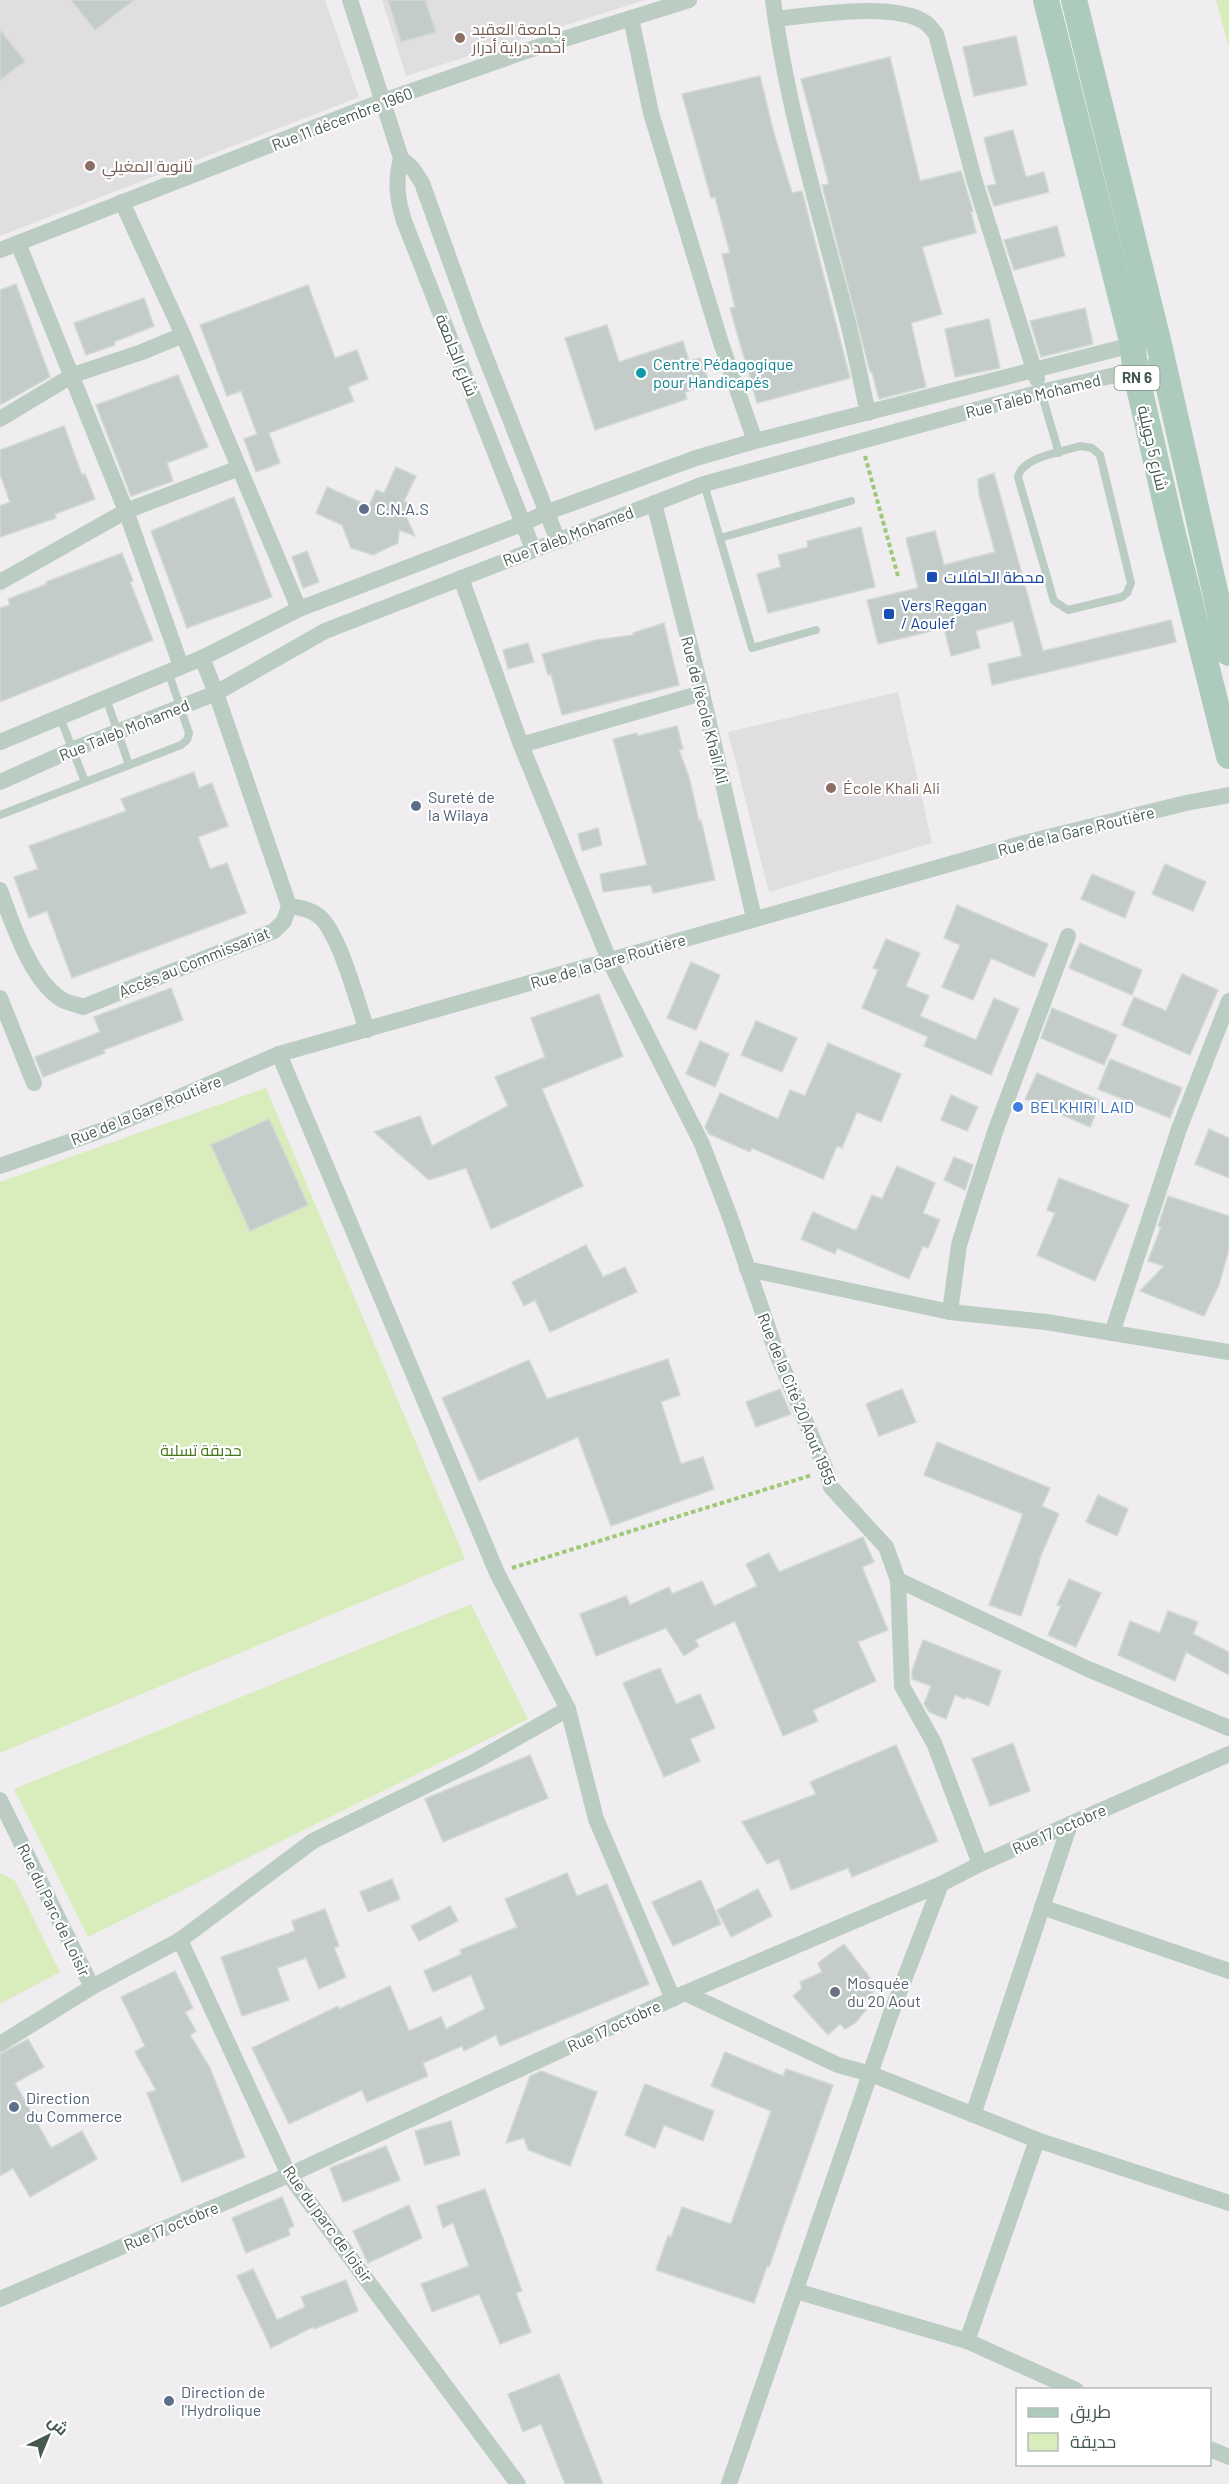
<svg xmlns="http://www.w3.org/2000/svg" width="1229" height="2484" font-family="Barlow,Cairo,sans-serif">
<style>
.education{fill:#e0dee1}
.green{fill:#d9ecbc}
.building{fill:#c4ccc9;stroke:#d1d8d6;stroke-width:1.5}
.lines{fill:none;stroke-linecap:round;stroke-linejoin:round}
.path{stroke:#9ec975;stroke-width:4;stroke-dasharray:4.5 3;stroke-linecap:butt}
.lane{stroke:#bbccc3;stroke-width:8}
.street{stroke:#bbccc3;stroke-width:16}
.primary{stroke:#adcbbc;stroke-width:26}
.education-dot{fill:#8d6e63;stroke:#fff;stroke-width:2}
.culture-dot{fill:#0f9aa8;stroke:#fff;stroke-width:2}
.service-dot{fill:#5c6f8a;stroke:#fff;stroke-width:2}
.transit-dot{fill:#1a4fb4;stroke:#fff;stroke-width:2}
.shop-dot{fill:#3f7fe0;stroke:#fff;stroke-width:2}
.worship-dot{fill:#6b7280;stroke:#fff;stroke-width:2}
.labels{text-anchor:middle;stroke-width:4.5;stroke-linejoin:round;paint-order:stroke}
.shield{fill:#fff;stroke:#7e8b84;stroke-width:1.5}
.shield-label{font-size:15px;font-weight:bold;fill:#46594f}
.education-label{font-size:16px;fill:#785e54;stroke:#fff;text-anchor:start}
.street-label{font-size:16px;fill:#46594f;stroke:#fff}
.culture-label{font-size:16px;fill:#0d838f;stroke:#fff;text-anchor:start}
.service-label{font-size:16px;fill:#4e5e75;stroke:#fff;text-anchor:start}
.transit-label{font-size:16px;fill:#164399;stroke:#fff;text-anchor:start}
.shop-label{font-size:16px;fill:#366cbe;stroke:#fff;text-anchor:start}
.park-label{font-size:16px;fill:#48771a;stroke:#fff}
.worship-label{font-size:16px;fill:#5b616d;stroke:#fff;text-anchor:start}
</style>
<rect width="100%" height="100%" fill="#efedef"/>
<g class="education">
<path d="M0 0H325L359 97 0 236Z"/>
<path d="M382 0H645L406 76Z"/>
<path d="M898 692 932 843 769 892 728 732Z"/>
</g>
<g class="green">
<path d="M1216 0H1229V48Z"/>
<path d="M266 1088 465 1559 0 1753V1182Z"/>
<path d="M471 1604 528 1719 88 1937 14 1789Z"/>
<path d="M0 1873 15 1881 60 1972 0 2004Z"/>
</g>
<g class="building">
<path d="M71 0H134L95 30Z"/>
<path d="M388 0H425L436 32 401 42Z"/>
<path d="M0 30 25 61 0 80Z"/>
<path d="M1016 36 1027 85 974 96 963 47Z"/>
<path d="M890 57 920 181 961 171 973 211 971 212 976 233 922 247 942 314 911 323 926 387 879 399 872 372H870L822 185 829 184 801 79Z"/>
<path d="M760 76 773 130 792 193 802 191 850 378 757 403 730 308 735 307 722 254 730 253 715 197 711 198 682 94Z"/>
<path d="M1013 130 1026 177 1044 172 1049 192 994 206 987 186 996 184 984 138Z"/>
<path d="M1057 226 1065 256 1014 270 1004 240Z"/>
<path d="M16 284 50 377 0 405V290Z"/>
<path d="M308 285 335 358 357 350 368 379 348 387 354 401 269 433 280 463 256 472 244 439 257 434 241 391 227 396 200 325Z"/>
<path d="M144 298 154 326 114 342 115 345 86 355 74 323Z"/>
<path d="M1085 308 1093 344 1041 357 1030 321Z"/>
<path d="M989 319 1000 368 955 377 945 329Z"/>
<path d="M607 325 619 362 683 341 689 361 700 358 710 384 685 392 687 399 595 430 565 338Z"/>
<path d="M178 375 208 447 167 463 173 481 131 496 96 405Z"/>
<path d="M64 426 82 475 85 474 95 499 55 514 56 518 0 537V506L10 502 0 474V450Z"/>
<path d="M396 467 416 476 404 501 411 505 406 516 415 536 399 530 398 543 373 555 351 548 342 525 316 513 327 487 369 506 376 490 384 493Z"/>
<path d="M994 473 1043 651 1171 620 1176 642 992 685 988 664 1022 656 1013 621 976 631 980 648 951 656 944 628 878 644 867 600 918 588 906 538 935 531 944 565 995 552 979 494 978 479Z"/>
<path d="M234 497 272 597 187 628 151 531Z"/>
<path d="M861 527 875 587 768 613 757 574 781 567 778 555 808 547 807 541Z"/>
<path d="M307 551 319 582 303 588 292 557Z"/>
<path d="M122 553 133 581 130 582 153 640 0 702V608L10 605 8 599 47 584 46 582Z"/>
<path d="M664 623 679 685 562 715 551 674 548 675 542 654 596 640 634 635 633 633Z"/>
<path d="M528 643 534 662 508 669 503 650Z"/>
<path d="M677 726 683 749 679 750 689 777 699 821 701 820 715 880 653 893 651 885 603 892 600 874 647 865 613 739 637 733V736Z"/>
<path d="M194 772 199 788 212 783 228 826 198 837 210 869 227 863 246 913 72 978 47 911 29 918 14 877 38 869 29 846 126 811 121 799Z"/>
<path d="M598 828 602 845 582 851 578 834Z"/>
<path d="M1165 864 1206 882 1193 911 1152 894Z"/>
<path d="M1092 874 1135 892 1125 918 1081 899Z"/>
<path d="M957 905 1048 944 1034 977 991 958 973 1000 942 987 960 945 944 938Z"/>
<path d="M886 939 920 953 906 986 929 996 920 1016 976 1040 994 998 1019 1009 991 1075 924 1046 928 1037 862 1008 878 970 873 968Z"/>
<path d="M1080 943 1142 970 1132 995 1069 968Z"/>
<path d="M691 962 720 975 696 1030 667 1018Z"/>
<path d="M1182 974 1218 990 1190 1055 1122 1025 1134 997 1166 1011Z"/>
<path d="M171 988 183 1020 103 1050 105 1053 43 1077 35 1057 100 1032 94 1017Z"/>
<path d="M599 994 623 1056 542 1089 583 1186 491 1229 466 1168 429 1180 374 1132 420 1116 432 1146 508 1106 495 1077 545 1057 531 1018Z"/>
<path d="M1052 1008 1117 1035 1104 1065 1041 1038Z"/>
<path d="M756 1021 797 1038 782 1072 741 1055Z"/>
<path d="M700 1041 729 1054 715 1087 686 1074Z"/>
<path d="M828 1043 901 1074 881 1122 857 1112 842 1148 837 1146 823 1179 752 1148 750 1152 709 1134 705 1127 720 1093 778 1119 790 1090 805 1096Z"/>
<path d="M1110 1059 1182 1088 1170 1118 1098 1089Z"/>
<path d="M1037 1073 1101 1101 1090 1127 1025 1099Z"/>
<path d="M951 1095 978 1107 967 1131 941 1120Z"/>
<path d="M269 1119 308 1205 250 1231 211 1145Z"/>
<path d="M1209 1129 1229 1138V1178L1195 1164Z"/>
<path d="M954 1157 973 1165 965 1190 944 1180Z"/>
<path d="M897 1166 935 1183 923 1213 940 1220 928 1248 923 1246 909 1279 837 1248 835 1254 801 1239 813 1212 854 1230 857 1229 872 1195 882 1199Z"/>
<path d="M1059 1178 1129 1205 1095 1281 1037 1255 1055 1213 1047 1210Z"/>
<path d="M1168 1196 1229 1216V1249L1219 1285 1204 1316 1140 1291 1164 1266 1148 1261 1161 1227 1158 1226Z"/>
<path d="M586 1245 603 1277 625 1267 637 1292 550 1332 535 1300 524 1306 512 1282Z"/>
<path d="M668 1359 680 1395 661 1402 681 1464 703 1457 714 1489 611 1526 578 1437 479 1481 442 1398 529 1360 547 1399Z"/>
<path d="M780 1389 791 1414 756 1427 746 1402Z"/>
<path d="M902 1389 916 1422 879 1436 866 1404Z"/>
<path d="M937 1442 1050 1488 1042 1506 1059 1514 1039 1560H1040L1021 1616 989 1605 1023 1514 924 1475Z"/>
<path d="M1098 1495 1128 1509 1117 1536 1086 1522Z"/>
<path d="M863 1537 874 1562 862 1567 888 1630 858 1642 876 1681 813 1710 818 1721 783 1736 735 1621 695 1640 699 1646 684 1656 666 1628 596 1656 580 1614 626 1596 630 1605 669 1587 672 1594 702 1581 714 1606 757 1586 746 1564 769 1553 779 1572Z"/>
<path d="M1069 1579 1101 1593 1076 1647 1048 1635 1061 1606 1057 1605Z"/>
<path d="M1168 1611 1198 1622 1193 1634 1229 1652V1675L1186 1652 1175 1681 1118 1655 1130 1621 1160 1633Z"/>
<path d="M923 1640 1001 1671 989 1706 966 1697 965 1699 955 1695 946 1719 929 1712 924 1704 931 1686 912 1679V1671Z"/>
<path d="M660 1668 676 1704 700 1694 715 1728 690 1739 700 1761 664 1777 623 1683Z"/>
<path d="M1013 1743 1030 1791 990 1806 972 1759Z"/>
<path d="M896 1745 938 1841 852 1877 848 1868 791 1890 779 1859 767 1864 742 1822 816 1794 810 1782Z"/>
<path d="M530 1755 548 1798 443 1842 425 1799Z"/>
<path d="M567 1873 577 1896 607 1884 649 1984 500 2046 496 2035 464 2051 462 2046 423 2063 428 2076 367 2102 362 2090 289 2124 252 2048 338 2006 339 2009 390 1986 409 2031 441 2017 446 2029 485 2009 471 1975 433 1992 424 1971 462 1954 460 1950 517 1927 505 1899Z"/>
<path d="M392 1879 400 1899 368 1912 360 1892Z"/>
<path d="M701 1880 721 1924 673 1946 652 1902Z"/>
<path d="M758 1889 772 1916 731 1937 717 1910Z"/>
<path d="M450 1906 458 1921 419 1941 411 1926Z"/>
<path d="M325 1909 339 1946 334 1948 346 1977 319 1989 306 1958 277 1968 289 2000 242 2016 221 1957 295 1931 292 1921Z"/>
<path d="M844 1944 877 1987 861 2006 866 2010 855 2023 845 2029 840 2024 828 2035 793 1996 802 1988 800 1982 822 1972 818 1963Z"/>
<path d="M175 1971 193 2008 185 2012 196 2031 190 2035 210 2068 245 2157 182 2182 147 2093 156 2090 135 2052 145 2046 121 1997Z"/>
<path d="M28 2039 44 2067 15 2083 51 2148 82 2131 97 2159 30 2197 13 2168 0 2176V2054Z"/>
<path d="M725 2052 783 2076 786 2069 833 2085 769 2267 767 2266 754 2303 656 2270 668 2236 671 2237 682 2207 731 2224 771 2111 711 2086Z"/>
<path d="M541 2071 597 2092 570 2166 528 2150 524 2138 506 2143 530 2076Z"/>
<path d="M645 2084 714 2111 703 2141 664 2125 655 2148 625 2135Z"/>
<path d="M451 2121 460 2155 425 2165 415 2131Z"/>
<path d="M386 2146 400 2180 343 2202 330 2168Z"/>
<path d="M485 2189 522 2291 516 2293 531 2332 500 2344 479 2294 432 2312 421 2284 469 2266 453 2223 443 2228 437 2206Z"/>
<path d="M282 2197 294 2226 288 2229 290 2235 246 2253 232 2218Z"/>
<path d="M409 2205 422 2238 368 2263 353 2231Z"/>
<path d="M253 2269 277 2320 305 2307 301 2297 346 2280 358 2311 314 2329 313 2327 271 2348 237 2276Z"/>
<path d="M559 2374 603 2484H565L541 2424 523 2432 508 2394Z"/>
</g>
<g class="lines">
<g class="path">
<path d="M865 456 898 576"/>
<path d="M512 1568 812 1475"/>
</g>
<g class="lane">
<path d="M1041 392 1059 453"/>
<path d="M1080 446 1092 448 1100 455 1131 583 1127 593 1122 597 1068 610 1054 601 1018 477C1022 457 1062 452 1080 446Z"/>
<path d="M704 484 752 648 816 630"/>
<path d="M720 538 851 501"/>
<path d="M106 698 129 765"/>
<path d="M60 717 85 782"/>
<path d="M0 815 181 745 187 740 189 733 168 671"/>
</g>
<g class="street">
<path d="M350 0 401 158C395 182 397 198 404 221L533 549"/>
<path d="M773 0C787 109 820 213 847 319 855 350 861 382 868 413"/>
<path d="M631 18 651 113 721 343 755 441"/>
<path d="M776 19C813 15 896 1 926 23 930 26 933 31 936 34L974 179 1037 379"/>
<path d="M401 158 413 169 422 183 473 325 558 541"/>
<path d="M122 202 183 335 299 609"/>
<path d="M18 243 126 511 181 666"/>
<path d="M0 250 383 101 532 49 689 0"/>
<path d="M0 419 73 375 142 352 183 335"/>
<path d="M654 503 702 693 754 918"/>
<path d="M461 578 521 745 610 962 702 1144 730 1217 777 1354 826 1470 831 1487 886 1547 898 1580 902 1686 934 1743 980 1864"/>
<path d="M0 582 126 511 239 468"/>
<path d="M0 742 202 658 299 609 524 523 545 513 696 458 755 441 1140 343"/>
<path d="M521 745 702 693"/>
<path d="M0 782 74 749 216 693 325 631 704 484 1041 392 1163 364"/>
<path d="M0 890C12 922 30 979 61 999 67 1003 76 1004 83 1007L274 931 284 921 289 906 216 693 202 658"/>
<path d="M289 906C300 908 311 909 320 917 340 935 357 1002 367 1030"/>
<path d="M0 998 34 1083"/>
<path d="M279 1054 497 1573 568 1709 596 1819 673 1999"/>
<path d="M0 1166 103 1130 279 1054 1024 843 1186 803 1229 795"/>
<path d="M747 1269 950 1312 1046 1322 1229 1352"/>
<path d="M950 1312 959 1245 973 1200 996 1129 1068 936"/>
<path d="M1112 1333 1179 1129 1229 1001"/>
<path d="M898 1580 1088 1669 1229 1728"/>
<path d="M0 1800 92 1987"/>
<path d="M1042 1907 1229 1971"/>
<path d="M180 1940 289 2175 518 2484"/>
<path d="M685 1993 838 2065 871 2074 1037 2140 1229 2203"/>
<path d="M0 2044 92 1987 180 1940 313 1841 474 1762 568 1709"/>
<path d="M973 2115 1070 1824"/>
<path d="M1037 2140 967 2341 1076 2390"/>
<path d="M796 2291 967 2341"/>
<path d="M0 2299 289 2175 685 1993 941 1884 980 1864 1229 1754"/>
<path d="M1210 2449 1229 2457"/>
<path d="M729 2484 890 2016 941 1884"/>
</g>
<g class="primary">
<path d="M1046 0 1133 345 1135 370 1171 526 1229 756"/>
<path d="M1074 0 1158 340 1229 653"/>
</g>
</g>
<g class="education-dot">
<circle cx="460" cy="38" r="6"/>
<circle cx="90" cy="166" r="6"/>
<circle cx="831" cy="788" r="6"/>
</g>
<circle class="culture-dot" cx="641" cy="373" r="6"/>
<g class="service-dot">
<circle cx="364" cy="509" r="6"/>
<circle cx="416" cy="806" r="6"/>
<circle cx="14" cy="2107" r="6"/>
<circle cx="169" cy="2401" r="6"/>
</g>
<g class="transit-dot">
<rect x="926" y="571" width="12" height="12" rx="3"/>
<rect x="883" y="608" width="12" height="12" rx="3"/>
</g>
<circle class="shop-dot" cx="1018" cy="1107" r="6"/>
<circle class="worship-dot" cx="835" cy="1992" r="6"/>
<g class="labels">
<rect class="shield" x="1114.5" y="366" width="45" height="24" rx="4.5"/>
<g class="shield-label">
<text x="1137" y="383">RN 6</text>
</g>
<g class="education-label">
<text x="472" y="35">جامعة العقيد<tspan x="472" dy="18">أحمد دراية أدرار</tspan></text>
<text x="102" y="172">ثانوية المغيلي</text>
<text x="843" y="794">École Khali Ali</text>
</g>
<g class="street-label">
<text transform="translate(342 119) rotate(-21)" y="6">Rue 11 décembre 1960</text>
<text transform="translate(457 355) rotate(68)" y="6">شارع الجامعة</text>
<text transform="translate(1033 396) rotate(-14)" y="6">Rue Taleb Mohamed</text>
<text transform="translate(1153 448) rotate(77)" y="6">شارع 5 جويلية</text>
<text transform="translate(568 536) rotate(-21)" y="6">Rue Taleb Mohamed</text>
<text transform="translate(705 710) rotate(76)" y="6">Rue de l'école Khali Ali</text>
<text transform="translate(124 730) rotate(-22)" y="6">Rue Taleb Mohamed</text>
<text transform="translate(1076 831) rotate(-14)" y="6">Rue de la Gare Routière</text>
<text transform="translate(608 961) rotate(-16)" y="6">Rue de la Gare Routière</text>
<text transform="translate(194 962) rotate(-22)" y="6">Accès au Commissariat</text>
<text transform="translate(146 1110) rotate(-22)" y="6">Rue de la Gare Routière</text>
<text transform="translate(797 1399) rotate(68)" y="6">Rue de la Cité 20 Aout 1955</text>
<text transform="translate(1059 1829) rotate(-24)" y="6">Rue 17 octobre</text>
<text transform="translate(54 1910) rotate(64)" y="6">Rue du Parc de Loisir</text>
<text transform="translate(614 2026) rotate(-25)" y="6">Rue 17 octobre</text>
<text transform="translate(328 2224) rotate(54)" y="6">Rue du parc de loisir</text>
<text transform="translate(171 2226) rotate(-23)" y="6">Rue 17 octobre</text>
</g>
<g class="culture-label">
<text x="653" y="370">Centre Pédagogique<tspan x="653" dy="18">pour Handicapés</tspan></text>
</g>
<g class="service-label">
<text x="376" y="515">C.N.A.S</text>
<text x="428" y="803">Sureté de<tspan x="428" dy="18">la Wilaya</tspan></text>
<text x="26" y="2104">Direction<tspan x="26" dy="18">du Commerce</tspan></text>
<text x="181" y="2398">Direction de<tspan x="181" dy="18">l'Hydrolique</tspan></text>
</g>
<g class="transit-label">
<text x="944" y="583">محطة الحافلات</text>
<text x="901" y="611">Vers Reggan<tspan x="901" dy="18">/ Aoulef</tspan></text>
</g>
<g class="shop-label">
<text x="1030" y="1113">BELKHIRI LAID</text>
</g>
<g class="park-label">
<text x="201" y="1456">حديقة تسلية</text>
</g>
<g class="worship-label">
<text x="847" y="1989">Mosquée<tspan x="847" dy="18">du 20 Aout</tspan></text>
</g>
</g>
<rect x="1016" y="2388" width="195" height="78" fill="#ffffff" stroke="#b5bdb9" stroke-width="1.5"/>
<rect x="1028" y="2408" width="30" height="9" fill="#adcbbc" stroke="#b5bdb9" stroke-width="1.5"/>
<text x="1070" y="2418" font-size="18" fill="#46594f">طريق</text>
<rect x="1028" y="2433" width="30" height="18" fill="#d9ecbc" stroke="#b5bdb9" stroke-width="1.5"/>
<text x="1070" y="2448" font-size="18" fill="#46594f">حديقة</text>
<g transform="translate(48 2436) rotate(43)" stroke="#ffffff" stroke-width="4.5" paint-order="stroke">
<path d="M0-4.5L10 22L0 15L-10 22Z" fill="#46594f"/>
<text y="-9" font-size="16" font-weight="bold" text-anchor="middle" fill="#46594f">ش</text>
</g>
</svg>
